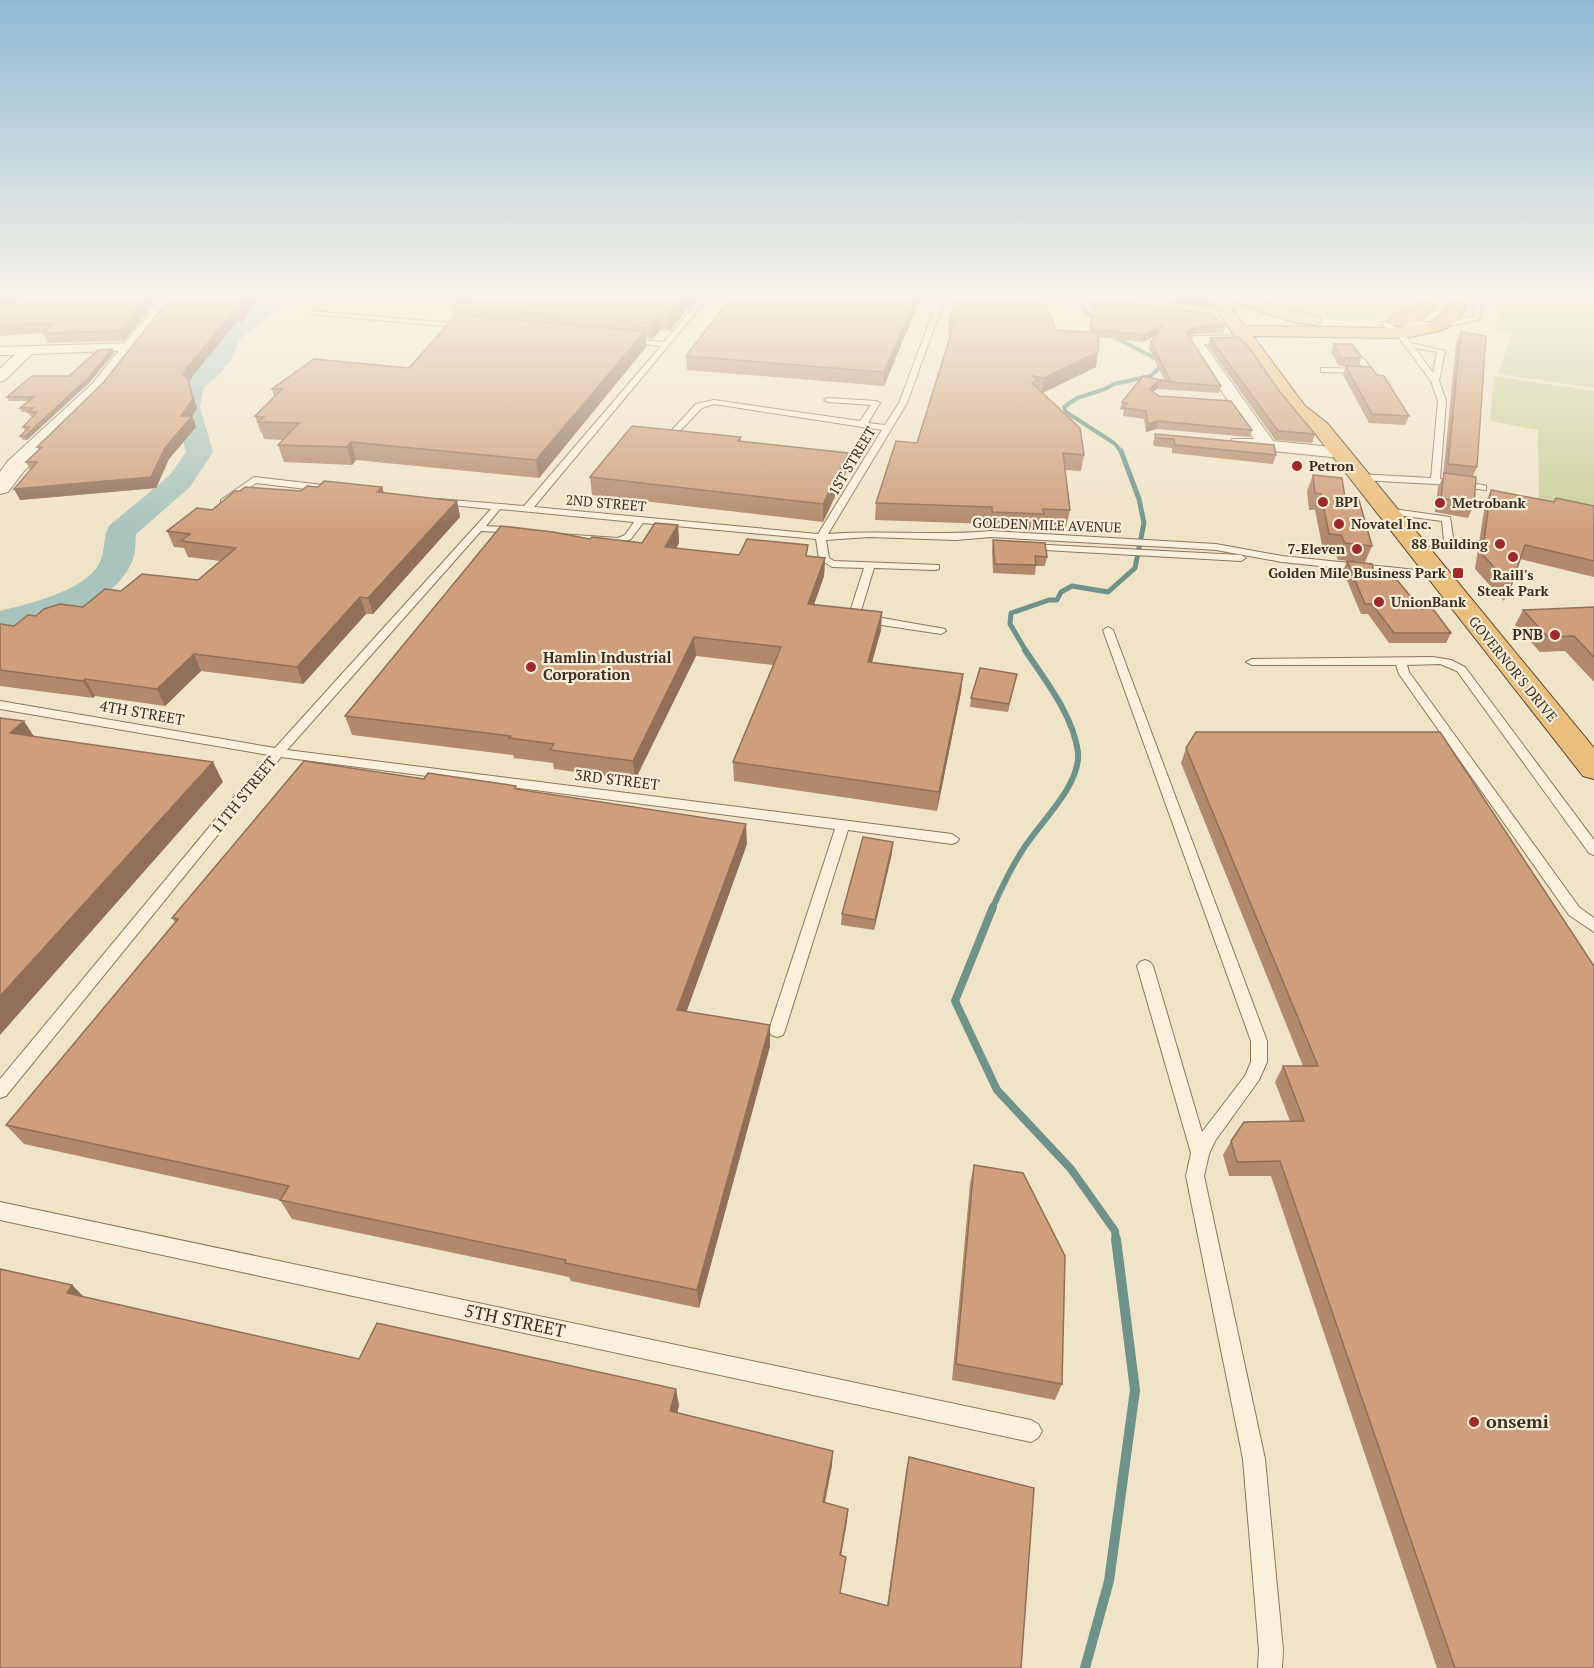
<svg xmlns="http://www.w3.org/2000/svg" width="1594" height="1668" font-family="'PT Serif',serif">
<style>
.green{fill:#c9cf9b}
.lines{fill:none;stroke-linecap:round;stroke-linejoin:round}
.stream-far4{stroke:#6f938a;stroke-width:4}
.stream-far3{stroke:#6f938a;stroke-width:5}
.stream-far2{stroke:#6f938a;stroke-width:6}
.stream-far1{stroke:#6f938a;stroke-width:8}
.stream{stroke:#6f938a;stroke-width:10}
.river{fill:#a9c4bc;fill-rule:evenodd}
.service-casing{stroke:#8d765c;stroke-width:2}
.minor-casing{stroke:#8d765c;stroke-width:2}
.tertiary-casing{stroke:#8d765c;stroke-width:2}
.trunk-casing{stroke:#5b4430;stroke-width:2}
.motorway-casing{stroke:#5b4430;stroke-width:2}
.service{fill:#faf1dc;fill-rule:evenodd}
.minor{fill:#faf1dc;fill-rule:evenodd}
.tertiary{fill:#faf1dc;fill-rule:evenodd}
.trunk{fill:#eabe7c;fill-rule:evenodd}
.motorway{fill:#e0a458;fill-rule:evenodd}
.wall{fill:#b2896c}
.shaded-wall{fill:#916f58}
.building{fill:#cf9f7d;stroke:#916f58;stroke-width:1.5}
.poi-dot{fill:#9e2a2b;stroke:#f7eed8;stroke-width:2}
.labels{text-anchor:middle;stroke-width:4.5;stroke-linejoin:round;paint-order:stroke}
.far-street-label{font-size:14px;fill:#3d2e20;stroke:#f7eed8}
.far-poi-label{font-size:14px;font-weight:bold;fill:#3d2e20;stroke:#f7eed8;text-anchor:start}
.poi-label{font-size:15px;font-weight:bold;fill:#3d2e20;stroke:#f7eed8;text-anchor:end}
.street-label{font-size:15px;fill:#3d2e20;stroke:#f7eed8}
.near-street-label{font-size:18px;fill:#3d2e20;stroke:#f7eed8}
.near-poi-label{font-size:18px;font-weight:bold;fill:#3d2e20;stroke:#f7eed8;text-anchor:start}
</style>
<rect width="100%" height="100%" fill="#f0e4c8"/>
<g class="green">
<path d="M1249 297H1412L1413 304C1366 335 1298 317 1249 297Z"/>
<path d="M1495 297 1594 298V388L1498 374 1512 333 1493 328C1502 318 1499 310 1495 297Z"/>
<path d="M1494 376 1594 391V517L1539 506 1538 430 1490 421Z"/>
</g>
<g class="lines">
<g class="stream-far4">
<path d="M1080 297V305L1097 323"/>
<path d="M1110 335 1159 360 1161 366 1151 376 1114 384 1105 389 1077 398 1064 407 1066 412 1114 443 1122 452"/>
</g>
<path class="stream-far3" d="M1026 651 1010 624 1011 613 1049 600H1057L1061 592 1072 586 1108 592 1135 568 1144 523 1139 499 1121 451"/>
<path class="stream-far2" d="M992 909C1001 889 1010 869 1022 851 1039 823 1081 786 1078 752 1073 715 1045 680 1025 650"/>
<path class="stream-far1" d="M993 907 955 1001 997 1090 1071 1169 1115 1231 1116 1241"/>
<path class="stream" d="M1085 1668 1109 1581 1135 1390 1116 1239"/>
<path class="river" d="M267 297H293L290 301 272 312 239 340 234 355 219 375 204 387 200 407 213 452 190 487 136 534C135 543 136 553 132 562 111 609 45 621 0 632V611C28 604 84 591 99 564 106 552 102 536 110 525L170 475 186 452 174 407 181 384 203 365 221 332 256 302Z"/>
<defs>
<g id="service">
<path d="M702 297H709L534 507 818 534 882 430 714 404 702 408 677 434 670 432 696 404 714 400 860 421 871 405 828 402 824 400 828 398 876 401 880 403 868 423 885 425 899 403 939 297H945L907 403 828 534C882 530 937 536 991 531L1216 544 1282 556 1436 572 1441 575 1436 578 1282 562 1216 550 1185 548 991 537 956 540 869 537 826 540 829 558 834 561 939 565V569L935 570 874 568 860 614 945 629 946 631 941 634 855 621 849 615 864 568 832 567 819 559 816 539 643 523 631 539 619 544 562 539 559 538V534L618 538 625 535 634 522 500 509 486 526 516 528 519 529V533L481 531 287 750 952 834 959 839 957 842 952 844 848 830 785 1030 783 1035 777 1037 771 1035 769 1030 835 829 281 757 6 1096 0 1098V1079L269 755 0 709V701L275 748 491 509 441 504 436 501 438 499 524 506 661 346 630 343 626 341 627 339 664 342Z"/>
<path d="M1471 297H1477L1481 309 1479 319C1457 326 1415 333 1393 321L1397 319 1437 323 1474 317 1475 309Z"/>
<path d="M314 311 464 324 468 326 464 328 312 314Z"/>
<path d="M1381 322C1394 322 1404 333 1411 343L1445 351 1439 381 1446 401 1440 479 1483 485 1486 486V490L1435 484 1359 480 1355 477 1359 474 1431 478 1438 401 1431 381 1397 335 1381 324ZM1415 348 1437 352 1433 373Z"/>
<path d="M1351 344 1372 369V373L1321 372V368H1324L1363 369 1347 346Z"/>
<path d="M254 477 323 485 328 488 323 491 256 483 227 504H221V500Z"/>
<path d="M1386 508 1450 517 1454 544 1449 547 1408 545 1406 543 1411 540 1444 541 1442 521 1383 513V509Z"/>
<path d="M1029 544 1241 555 1246 558 1241 561 1026 549V545Z"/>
<path d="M1108 627 1113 630 1267 1041V1062L1259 1080 1215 1141 1209 1154 1204 1176 1265 1459 1283 1650 1282 1668H1258L1259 1650 1243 1459 1186 1176 1191 1153 1137 966 1140 962 1145 960 1150 962 1153 966 1202 1132 1245 1076 1251 1062V1041L1103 630Z"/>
<path d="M1433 657 1451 660 1465 667 1594 840V855L1589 853 1457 671 1440 664 1407 665 1409 672 1579 907 1594 918V932L1569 915 1399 674 1396 665H1252L1246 662 1252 659Z"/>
<path d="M0 1202 1031 1420 1038 1424 1042 1431 1038 1438 1031 1442 0 1220Z"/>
</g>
<g id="minor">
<path d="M1119 297H1133L1125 315 1118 319 1111 315Z"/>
<path d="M1246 335 1251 336 1253 339 1251 342 1204 344 1273 441 1341 448 1347 449 1350 453 1347 457 1341 458 1232 447 1229 443 1232 439H1254L1187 340 1194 336Z"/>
<path d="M132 343 139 347 137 350 32 354 5 380 0 382V369L14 355H0V347Z"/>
</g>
<path id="tertiary" d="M162 297H179L106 392 24 471 8 492 0 494V472L8 461 92 384Z"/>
<g id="trunk">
<path d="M1207 297H1223L1245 326 1390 328C1403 327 1433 320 1442 322L1445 326 1442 330 1411 337 1390 338 1253 336 1305 406 1327 423 1594 748V779L1583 776 1313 431 1291 414Z"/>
<path d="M1229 297H1252L1287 309 1318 316 1321 320 1318 324C1299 328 1251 308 1231 300Z"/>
</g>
<g id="motorway">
<path d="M1421 297H1437C1435 316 1409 329 1391 325L1388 321 1391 317 1416 307Z"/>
<path d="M1451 297H1467C1466 315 1449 334 1430 330L1427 326 1446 311Z"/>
</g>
</defs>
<use href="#service" class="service-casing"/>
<use href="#minor" class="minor-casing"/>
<use href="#tertiary" class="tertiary-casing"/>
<use href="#trunk" class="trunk-casing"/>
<use href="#motorway" class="motorway-casing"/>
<use href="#service" class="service"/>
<use href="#minor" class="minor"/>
<use href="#tertiary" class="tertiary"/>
<use href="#trunk" class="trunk"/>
<use href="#motorway" class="motorway"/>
</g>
<g class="wall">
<path d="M0 297H159L124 341 48 343 43 333 0 336Z"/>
<path d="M171 297H270L267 302 255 303 241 324 238 320 190 379 189 381 197 409 192 416 196 427 169 459 156 488 20 500 30 470 26 462 39 450 37 447 103 383Z"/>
<path d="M454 297H697L670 331 660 330 653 339 646 338V347L539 478 356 460 352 465 284 462 278 445 283 440 264 439 262 433H261L255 416 274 397 272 389 409 368 456 316H453L450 300Z"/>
<path d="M921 297 884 386 687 370 686 356Z"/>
<path d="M1094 297H1210L1213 302 1212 308 1123 298 1117 301 1119 302 1225 326 1223 333 1194 334 1189 337 1221 386 1219 393 1157 389 1153 392 1159 396 1252 430 1250 437 1156 429 1146 432 1144 419 1123 416 1124 410 1120 409 1122 402 1143 376 1165 381 1149 349 1151 342 1155 336 1143 342 1099 337 1098 352 1096 367 1043 393 1084 455 1081 471 1065 470 1070 510 1066 527 1042 526 1041 531 990 529V524L875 520 876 503 917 443 950 335H948L949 321 1089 332 1093 311H1090Z"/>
<path d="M1461 332 1477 467 1473 476 1474 504 1468 518 1435 512 1438 487 1443 477 1456 344Z"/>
<path d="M1210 338 1280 392 1315 434 1312 443 1275 440 1208 346Z"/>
<path d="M1334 344 1361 358 1359 367 1409 416 1405 425 1369 423 1343 375 1346 366 1358 367 1339 366 1331 352Z"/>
<path d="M112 349 114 353 90 382 27 440H23L20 436 25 431 23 427 33 417 30 416 28 412H22L20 408 28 401H9L7 397 69 376Z"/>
<path d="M1155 434 1276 455 1273 464 1172 453V448L1154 446 1153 443Z"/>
<path d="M741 437V441L847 471 823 522 592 495 590 477Z"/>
<path d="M1313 475 1345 498 1372 546 1365 562 1338 560 1335 552 1323 550 1315 510H1309L1307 491Z"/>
<path d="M318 487H382L384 493 457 501 460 517 373 614H366L303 684 201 671 165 706 95 696 93 698 0 686V624L14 626 36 616 83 607 121 591 198 580 220 561 188 557 184 548 174 547 167 531 212 510Z"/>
<path d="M1491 490 1553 502 1556 498 1594 506V577L1520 559 1511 586 1504 601 1475 569 1485 504Z"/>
<path d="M678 525 679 543 676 548 739 555 808 557 825 558 824 576 814 604 881 630 872 662 963 674 961 692 937 811 734 781 733 762 773 665 696 656 635 780 554 769 553 763 514 758 513 755 352 735 345 716 642 543Z"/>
<path d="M993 540 1047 557 1045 566H1036L1035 575 993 573 992 550Z"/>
<path d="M1347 561 1376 578 1421 609 1451 633 1446 643H1389L1368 614H1361L1343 571Z"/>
<path d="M1594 607V682L1565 651 1540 652 1515 625 1523 610Z"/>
<path d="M1015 682 1008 712 970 707 971 698Z"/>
<path d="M1186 748 1594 1668H1437L1271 1176H1229L1223 1155 1231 1141 1290 1121 1275 1082 1283 1066H1303L1181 763Z"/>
<path d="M424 779 517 789 747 844 686 1012 770 1025V1046L699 1308 571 1281 569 1277 292 1219 280 1200 24 1144 6 1125 175 922 172 918Z"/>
<path d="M892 853 874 930 841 925 842 914Z"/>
<path d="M974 1165 1062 1384 1055 1400 952 1380 970 1184Z"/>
<path d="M72 1285 83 1297 359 1359 679 1405 677 1413 832 1465 825 1503 848 1509 841 1555 844 1569 840 1593 887 1606 906 1471 909 1457 1021 1668H0Z"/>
</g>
<g class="shaded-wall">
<path d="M7 297H26L0 307V301Z"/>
<path d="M148 297H159L124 341 120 331Z"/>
<path d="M250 297H253L255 303 241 324 238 314Z"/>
<path d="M266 297H270L267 302Z"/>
<path d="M684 297H697L670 331 669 315Z"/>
<path d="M916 297H921L884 386V372Z"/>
<path d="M1116 297H1123L1115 302Z"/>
<path d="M234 311 238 320 189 381 197 409 192 416 196 427 169 459 156 488 20 500 14 489 165 448 181 416 183 376 186 369Z"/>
<path d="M659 315 660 330 653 339 652 323Z"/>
<path d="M1163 326 1161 333 1143 342 1144 335Z"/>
<path d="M1196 327 1194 334 1185 339 1186 332Z"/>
<path d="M645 331 646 347 539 478 536 460Z"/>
<path d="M112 349 114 353 90 382 27 440 25 436Z"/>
<path d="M1098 352 1096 367 1042 393 1044 378Z"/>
<path d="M1159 381 1157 389 1147 397 1149 389Z"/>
<path d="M1158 421 1156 429 1146 432 1148 424Z"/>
<path d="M351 442 356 460 352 465 347 447Z"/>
<path d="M848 453 847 471 823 522V504Z"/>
<path d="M382 487 387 503 377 492Z"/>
<path d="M457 501 460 517 373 614 368 598Z"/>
<path d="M678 525 679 543 667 565 665 547Z"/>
<path d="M825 558 824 576 808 622V604Z"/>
<path d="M360 597 366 614 303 684 297 667Z"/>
<path d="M882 612 881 630 867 680 868 662Z"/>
<path d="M694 637 696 656 635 780 633 761Z"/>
<path d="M194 654 201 671 165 706 157 689Z"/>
<path d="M963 674 961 692 937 811 939 792Z"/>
<path d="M85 679 95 696 93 698 83 681Z"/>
<path d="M24 721 37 741 10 733Z"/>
<path d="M213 762 223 782 0 1035V996Z"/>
<path d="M746 824 747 844 680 1030 677 1010Z"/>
<path d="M893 842 892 853 874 930 875 920Z"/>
<path d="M770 1025V1046L699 1308 697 1290Z"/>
<path d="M72 1285 89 1302 67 1293Z"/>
<path d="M676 1389 679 1405 674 1426 670 1411Z"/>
<path d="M833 1451 832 1465 822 1516 823 1502Z"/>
<path d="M848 1509 847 1522 839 1567 840 1555Z"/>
</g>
<g class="building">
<path d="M0 297H7L0 301Z"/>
<path d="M24 297H148L120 331 43 333 54 323 0 325V305L5 306Z"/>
<path d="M171 297H250L238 314 234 311 186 369 183 376H187L193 399 181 416H192L165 448 151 477 14 489 37 462H26L42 447H37L103 383Z"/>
<path d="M454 297H684L669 315H659L652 323 463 307 468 301 450 300Z"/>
<path d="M731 297H916L884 372 686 356Z"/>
<path d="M956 297H1043L1056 330 1099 333 1098 352 1044 378 1033 376 1038 381 1032 383 1080 428 1084 455 1063 453 1070 510 1043 509 1044 514 992 512V507L876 503 896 441 917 443 955 321H949Z"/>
<path d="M1094 297H1116L1115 298 1119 302 1212 314 1225 326 1196 327 1186 332 1221 386 1159 381 1149 389 1159 396 1231 401 1252 430 1158 421 1148 424 1146 411 1124 408 1127 403 1122 402 1143 376 1171 382 1151 342 1163 326 1144 335 1090 329 1095 304H1091Z"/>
<path d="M1173 297H1210L1213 302Z"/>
<path d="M456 315 645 331 536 460 351 442 347 447 278 445 299 423 258 422 264 417 255 416 282 389H272L314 359 409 368Z"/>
<path d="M1461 332 1486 336 1477 467 1448 464Z"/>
<path d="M1238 337 1248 346 1280 392 1315 434 1278 431 1210 338Z"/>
<path d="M1334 344H1351L1361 358H1341Z"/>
<path d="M112 349 88 378 25 436H20L30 427H23L37 412H28L33 408H20L34 397H7L32 376H69L98 350Z"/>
<path d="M1346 366 1371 367 1377 375 1384 376 1409 416 1372 414Z"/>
<path d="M632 426 741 437 738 441 848 453 823 504 590 477Z"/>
<path d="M1155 434 1274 445 1276 455 1175 445 1174 439 1156 438Z"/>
<path d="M1444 473 1476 477 1474 504 1441 498Z"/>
<path d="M1313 475 1342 478 1345 498 1359 500 1372 546 1345 543 1341 535 1329 534 1321 494 1315 493Z"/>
<path d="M324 481 382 487 377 492 457 501 368 598 360 597 297 667 194 654 157 689 85 679 83 681 0 670V624L14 626 28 615 36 616 44 609 60 604 83 607 105 589 121 591 142 574 198 580 236 548 181 541 190 534 167 531 197 508 212 510 235 491H240L245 487 301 491 307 486 318 487Z"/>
<path d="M1491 490 1554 502 1556 498 1594 506V561L1525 545 1511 586 1482 554Z"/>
<path d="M655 523 678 525 665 547 739 555 747 539 808 545 806 556 825 558 808 604 882 612 868 662 963 674 939 792 733 762 781 647 694 637 633 761 550 750 554 744 509 738 511 736 345 716 501 526 553 532 590 539 592 537 642 543Z"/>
<path d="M993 540 1045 543 1047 557 1035 556 1036 565 995 564Z"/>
<path d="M1347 561 1372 564 1376 578 1397 580 1421 609H1433L1451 633H1394L1372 604H1365Z"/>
<path d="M1594 607V657L1574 636 1548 637 1523 610Z"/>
<path d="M980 668 1017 674 1009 704 971 698Z"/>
<path d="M0 718 24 721 10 733 213 762 0 996Z"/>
<path d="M1196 732H1440L1594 966V1668H1455L1280 1161 1237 1162 1231 1141 1244 1122 1304 1121 1283 1066H1318L1186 748Z"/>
<path d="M304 761 424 779 428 773 516 786 515 789 746 824 677 1010 770 1025 697 1290 565 1263 566 1260 280 1200 289 1186 6 1125 178 919 172 918Z"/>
<path d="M863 837 893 842 875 920 842 914Z"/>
<path d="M974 1165 1023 1173 1065 1256 1062 1384 956 1364Z"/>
<path d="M0 1269 72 1285 67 1293 359 1359 377 1323 676 1389 670 1411 833 1451 823 1502 848 1509 840 1555 846 1557 840 1593 888 1606 909 1457 1034 1488 1021 1668H0Z"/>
</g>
<linearGradient id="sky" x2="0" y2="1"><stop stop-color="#8fbad6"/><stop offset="0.56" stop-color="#f8f3e6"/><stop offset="1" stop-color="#f8f3e6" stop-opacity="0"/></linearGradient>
<rect width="1594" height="530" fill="url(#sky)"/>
<g class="poi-dot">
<circle cx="1297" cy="466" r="6"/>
<circle cx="1323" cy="502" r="6"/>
<circle cx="1440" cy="503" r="6"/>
<circle cx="1339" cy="524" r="6"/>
<circle cx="1500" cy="544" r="6"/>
<circle cx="1357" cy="549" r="6"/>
<circle cx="1513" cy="557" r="6"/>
<rect x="1452" y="567" width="12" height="12" rx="3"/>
<circle cx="1379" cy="602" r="6"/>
<circle cx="1555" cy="635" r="6"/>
<circle cx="531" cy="667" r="6"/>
<circle cx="1474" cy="1422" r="6"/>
</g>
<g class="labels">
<g class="far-street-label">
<text transform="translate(852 461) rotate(-59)" y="5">1ST STREET</text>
<text transform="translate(606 503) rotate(5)" y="5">2ND STREET</text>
<text transform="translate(1047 525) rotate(2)" y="5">GOLDEN MILE AVENUE</text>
<text transform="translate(1513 669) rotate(51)" y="5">GOVERNOR'S DRIVE</text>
</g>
<g class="far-poi-label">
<text x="1309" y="471">Petron</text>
<text x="1335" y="507">BPI</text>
<text x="1452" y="508">Metrobank</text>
<text x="1351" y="529">Novatel Inc.</text>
<text x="1488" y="549" text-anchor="end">88 Building</text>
<text x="1345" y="554" text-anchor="end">7-Eleven</text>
<text x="1446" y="578" text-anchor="end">Golden Mile Business Park</text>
<text x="1513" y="580" text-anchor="middle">Raill's<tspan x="1513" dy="16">Steak Park</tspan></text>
<text x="1391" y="607">UnionBank</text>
</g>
<g class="poi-label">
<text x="1543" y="640">PNB</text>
<text x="543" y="663" text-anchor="start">Hamlin Industrial<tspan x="543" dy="17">Corporation</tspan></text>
</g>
<g class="street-label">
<text transform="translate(142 713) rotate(10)" y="5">4TH STREET</text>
<text transform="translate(617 780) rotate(7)" y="5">3RD STREET</text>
<text transform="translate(244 795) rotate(-51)" y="5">11TH STREET</text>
</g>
<g class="near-street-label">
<text transform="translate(515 1321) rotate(12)" y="6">5TH STREET</text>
</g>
<g class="near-poi-label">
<text x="1486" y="1428">onsemi</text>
</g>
</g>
</svg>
